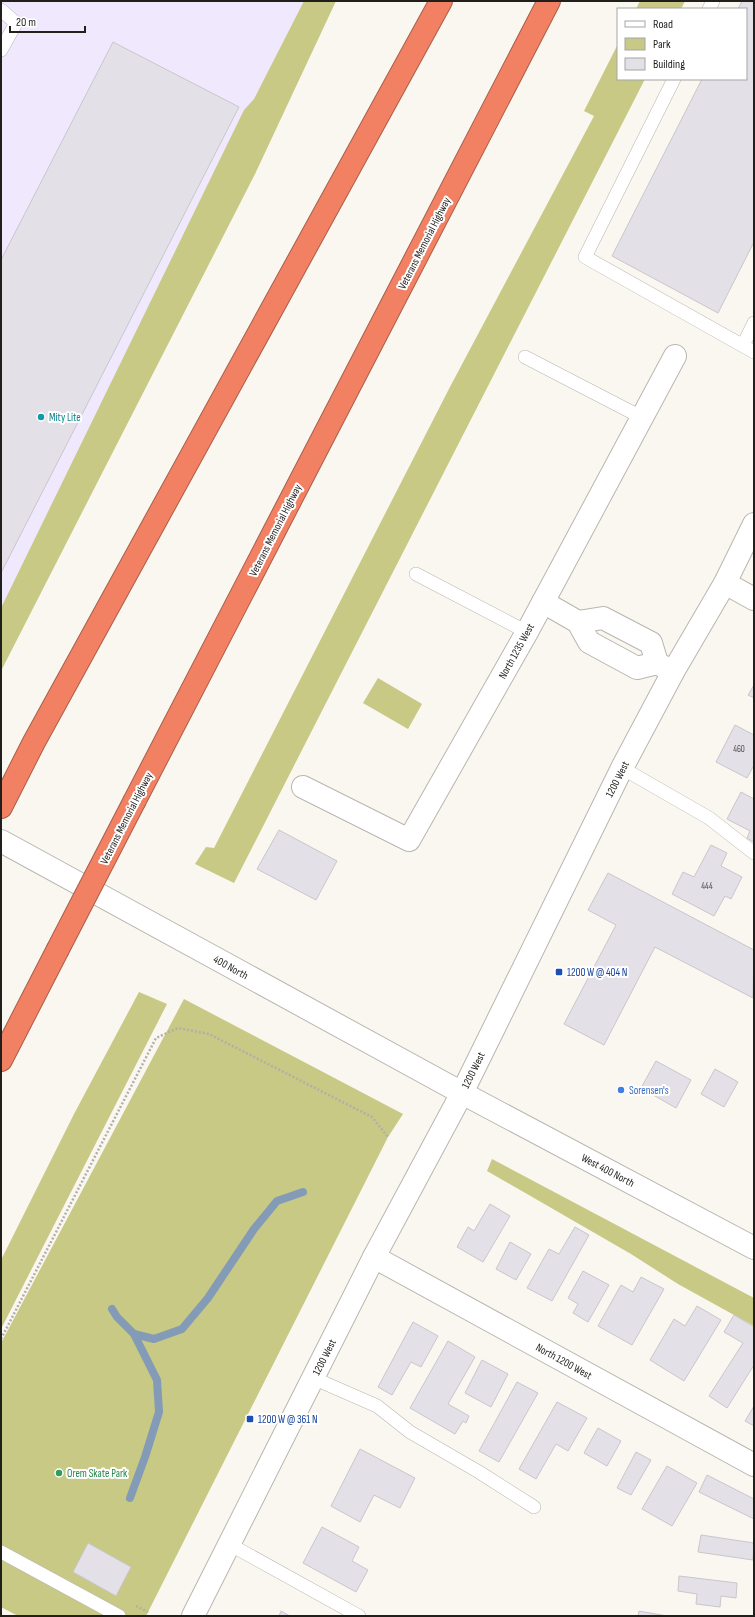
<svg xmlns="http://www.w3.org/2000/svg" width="755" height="1617" font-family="'Sofia Sans Condensed',sans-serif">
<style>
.industrial{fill:#f0e9fe}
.green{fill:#c7c984}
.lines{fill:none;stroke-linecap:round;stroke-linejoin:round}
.stream{stroke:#839bb7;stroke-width:8}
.building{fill:#e4e0e7;stroke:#c9c6cc}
.service-casing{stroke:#b9b6b0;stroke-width:14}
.minor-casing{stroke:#b9b6b0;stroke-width:24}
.tertiary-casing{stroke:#b9b6b0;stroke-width:24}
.secondary-casing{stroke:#b9b6b0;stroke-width:24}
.motorway-casing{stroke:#a85e4a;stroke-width:24}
.path{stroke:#b2afaa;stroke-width:2.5;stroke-dasharray:2 2;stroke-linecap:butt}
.service{stroke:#fff;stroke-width:13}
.minor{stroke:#fff;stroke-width:22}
.tertiary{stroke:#fff;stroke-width:22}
.secondary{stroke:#fff;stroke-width:22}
.motorway{stroke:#f28063;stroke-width:22}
.motorway-bridge-casing{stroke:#a85e4a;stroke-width:24;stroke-linecap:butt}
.motorway-bridge{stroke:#f28063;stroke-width:22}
.culture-dot{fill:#0f9aa8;stroke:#fff;stroke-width:1.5}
.transit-dot{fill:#1a4fb4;stroke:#fff;stroke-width:1.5}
.shop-dot{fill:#3f7fe0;stroke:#fff;stroke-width:1.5}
.leisure-dot{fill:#2e9e5b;stroke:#fff;stroke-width:1.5}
.labels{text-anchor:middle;stroke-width:4;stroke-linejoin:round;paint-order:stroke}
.number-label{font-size:9px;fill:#514f4f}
.street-label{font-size:11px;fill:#201f1c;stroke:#fff}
.culture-label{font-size:11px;fill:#0d838f;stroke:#fff;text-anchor:start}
.transit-label{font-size:11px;fill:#164399;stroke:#fff;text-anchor:start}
.shop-label{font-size:11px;fill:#366cbe;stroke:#fff;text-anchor:start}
.leisure-label{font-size:11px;fill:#27864d;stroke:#fff;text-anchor:start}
</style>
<rect width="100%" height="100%" fill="#faf6f0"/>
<path class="industrial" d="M1 1H320L1 617Z"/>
<g class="green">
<path d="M304 1H336L255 174 1 671V608L244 110 254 99Z"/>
<path d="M640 1H685L681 9H636Z"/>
<path d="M618 44V79H645L234 883 195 864 206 847 214 848 451 385 594 116 584 111Z"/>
<path d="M378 678 422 704 408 729 363 703Z"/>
<path d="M139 992 167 1004 1 1329V1260L74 1114Z"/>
<path d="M184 999 403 1114 388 1137 146 1616H18L1 1607V1343Z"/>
<path d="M492 1159 754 1298V1326L678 1284 631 1254 487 1171Z"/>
</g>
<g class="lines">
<g class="stream">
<path d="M112 1309 117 1317 134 1334 154 1339 182 1329 208 1298 254 1229 277 1201 303 1192"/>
<path d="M130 1498 145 1457 159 1412 157 1380 134 1334"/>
</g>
</g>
<g class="building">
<path d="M742 1H754V242L718 313 612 256 702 79H746V9H738Z"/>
<path d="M113 42 239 107 1 573V260Z"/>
<path d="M754 685V698L748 695Z"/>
<path d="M735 725 754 735V765L747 778 716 762Z"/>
<path d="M741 792 754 799V842L747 838 750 831 727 819Z"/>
<path d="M279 830 337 861 316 900 257 869Z"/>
<path d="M711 845 727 853 721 866 742 877 731 899 725 896 714 916 672 894 683 872 694 877Z"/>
<path d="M608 873 754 950 753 998 655 947 604 1045 564 1024 616 925 588 910Z"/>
<path d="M656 1061 691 1080 676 1108 641 1088Z"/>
<path d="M715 1069 738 1082 724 1107 701 1094Z"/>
<path d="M490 1204 510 1216 483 1262 457 1247 468 1227 474 1231Z"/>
<path d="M575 1227 589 1235 552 1301 527 1288 549 1249 559 1254Z"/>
<path d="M510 1242 531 1254 516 1280 496 1269Z"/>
<path d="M583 1271 609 1285 588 1322 573 1313 578 1304 568 1298Z"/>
<path d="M641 1277 664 1289 632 1345 598 1326 621 1285 633 1292Z"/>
<path d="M697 1306 721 1320 684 1381 650 1360 674 1319 685 1326Z"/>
<path d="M734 1315 754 1327V1365L727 1408 709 1396 743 1343 724 1332Z"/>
<path d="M413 1322 438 1336 421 1367 411 1362 392 1395 378 1387Z"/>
<path d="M448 1341 475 1357 448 1404 469 1416 466 1423 463 1421 455 1434 410 1408Z"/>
<path d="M482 1360 508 1374 491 1407 465 1393Z"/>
<path d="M517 1382 538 1393 499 1462 479 1451Z"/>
<path d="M557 1402 587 1418 568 1451 556 1444 536 1479 519 1469Z"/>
<path d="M754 1406V1426L745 1421Z"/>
<path d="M598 1428 621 1441 607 1466 584 1453Z"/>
<path d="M360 1449 415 1478 400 1508 374 1495 360 1522 331 1506Z"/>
<path d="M636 1452 651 1460 631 1495 617 1488Z"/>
<path d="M667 1466 697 1483 672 1526 642 1509Z"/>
<path d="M707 1475 754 1499V1519L699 1492Z"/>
<path d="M322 1527 359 1547 352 1561 368 1570 356 1592 303 1563Z"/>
<path d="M701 1535 754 1543 753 1560 698 1552Z"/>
<path d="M88 1543 131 1567 116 1596 73 1572Z"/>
<path d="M679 1576 737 1583 736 1598 721 1596 720 1607 696 1604 697 1594 678 1591Z"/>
<path d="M281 1611 290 1616H279Z"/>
<path d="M639 1611 667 1616H638Z"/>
</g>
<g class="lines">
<defs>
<g id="service">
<path d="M709 9 713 1"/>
<path d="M1 10 16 23 1 50"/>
<path d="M674 79 585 257 754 352"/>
<path d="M743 345 754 323"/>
<path d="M525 357 641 417"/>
<path d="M416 574 527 632"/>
<path d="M622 768 709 818 754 853"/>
<path d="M313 1378 377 1406 410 1432 479 1472 534 1507"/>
<path d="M229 1544 359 1616"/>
<path d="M1 1552 119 1616"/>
</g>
<g id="minor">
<path d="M725 583 754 599"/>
<path d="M543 602 578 622 589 642 637 668 657 663 673 672"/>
<path d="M578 622 603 618 651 643 657 663"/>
<path d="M303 787 409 840 527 632 675 356"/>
<path d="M374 1257 754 1465"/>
</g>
<path id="tertiary" d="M193 1616 374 1257 462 1093 622 768 673 672 725 583 754 524"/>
<path id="secondary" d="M1 841 462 1093 754 1248"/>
<g id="motorway">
<path d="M135 800 549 1"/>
<path d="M1 807 34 742 441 1"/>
<path d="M1 1060 57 951"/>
</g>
</defs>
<use href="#service" class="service-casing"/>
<use href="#minor" class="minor-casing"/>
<use href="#tertiary" class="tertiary-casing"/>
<use href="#secondary" class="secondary-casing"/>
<use href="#motorway" class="motorway-casing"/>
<g class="path">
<path d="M1 1339 156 1038 178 1028 209 1034 372 1117 388 1137"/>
<path d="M136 1606 148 1612"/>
</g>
<use href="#service" class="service"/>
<use href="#minor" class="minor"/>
<use href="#tertiary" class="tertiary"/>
<use href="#secondary" class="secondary"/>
<use href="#motorway" class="motorway"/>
<defs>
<path id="motorway-bridge" d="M57 951 135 800"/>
</defs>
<use href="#motorway-bridge" class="motorway-bridge-casing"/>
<use href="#motorway-bridge" class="motorway-bridge"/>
</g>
<circle class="culture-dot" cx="41" cy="417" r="4"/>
<g class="transit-dot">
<rect x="555" y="968" width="8" height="8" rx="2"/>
<rect x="246" y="1415" width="8" height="8" rx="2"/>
</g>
<circle class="shop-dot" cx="621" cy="1090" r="4"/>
<circle class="leisure-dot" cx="59" cy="1473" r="4"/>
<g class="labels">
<g class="number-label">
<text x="739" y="752">460</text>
<text x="707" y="889">444</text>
</g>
<g class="street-label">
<text transform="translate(424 243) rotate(-63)" y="4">Veterans Memorial Highway</text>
<text transform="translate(275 530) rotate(-63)" y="4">Veterans Memorial Highway</text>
<text transform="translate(516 651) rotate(-61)" y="4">North 1235 West</text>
<text transform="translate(617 779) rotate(-63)" y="4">1200 West</text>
<text transform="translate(126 818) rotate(-63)" y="4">Veterans Memorial Highway</text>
<text transform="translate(231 967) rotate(29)" y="4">400 North</text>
<text transform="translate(473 1070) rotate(-64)" y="4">1200 West</text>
<text transform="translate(608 1170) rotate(28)" y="4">West 400 North</text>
<text transform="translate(324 1357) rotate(-63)" y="4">1200 West</text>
<text transform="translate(564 1361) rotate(29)" y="4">North 1200 West</text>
</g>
<g class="culture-label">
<text x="49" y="421">Mity Lite</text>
</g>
<g class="transit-label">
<text x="567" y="976">1200 W @ 404 N</text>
<text x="258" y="1423">1200 W @ 361 N</text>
</g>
<g class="shop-label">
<text x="629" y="1094">Sorensen's</text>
</g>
<g class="leisure-label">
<text x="67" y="1477">Orem Skate Park</text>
</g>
</g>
<rect width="755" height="1617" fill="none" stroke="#201f1c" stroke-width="4"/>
<rect x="617" y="8" width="130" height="72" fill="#ffffff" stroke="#a6a5a4"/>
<rect x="625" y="21" width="20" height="6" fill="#ffffff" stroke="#a6a5a4"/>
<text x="653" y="28" font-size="12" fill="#201f1c">Road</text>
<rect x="625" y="38" width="20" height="12" fill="#c7c984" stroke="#a6a5a4"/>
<text x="653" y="48" font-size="12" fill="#201f1c">Park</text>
<rect x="625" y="58" width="20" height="12" fill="#e4e0e7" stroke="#a6a5a4"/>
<text x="653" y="68" font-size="12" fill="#201f1c">Building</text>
<path d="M10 26v6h75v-6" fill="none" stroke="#201f1c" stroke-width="2"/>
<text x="16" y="26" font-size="12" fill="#201f1c" stroke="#ffffff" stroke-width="3" paint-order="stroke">20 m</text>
</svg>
